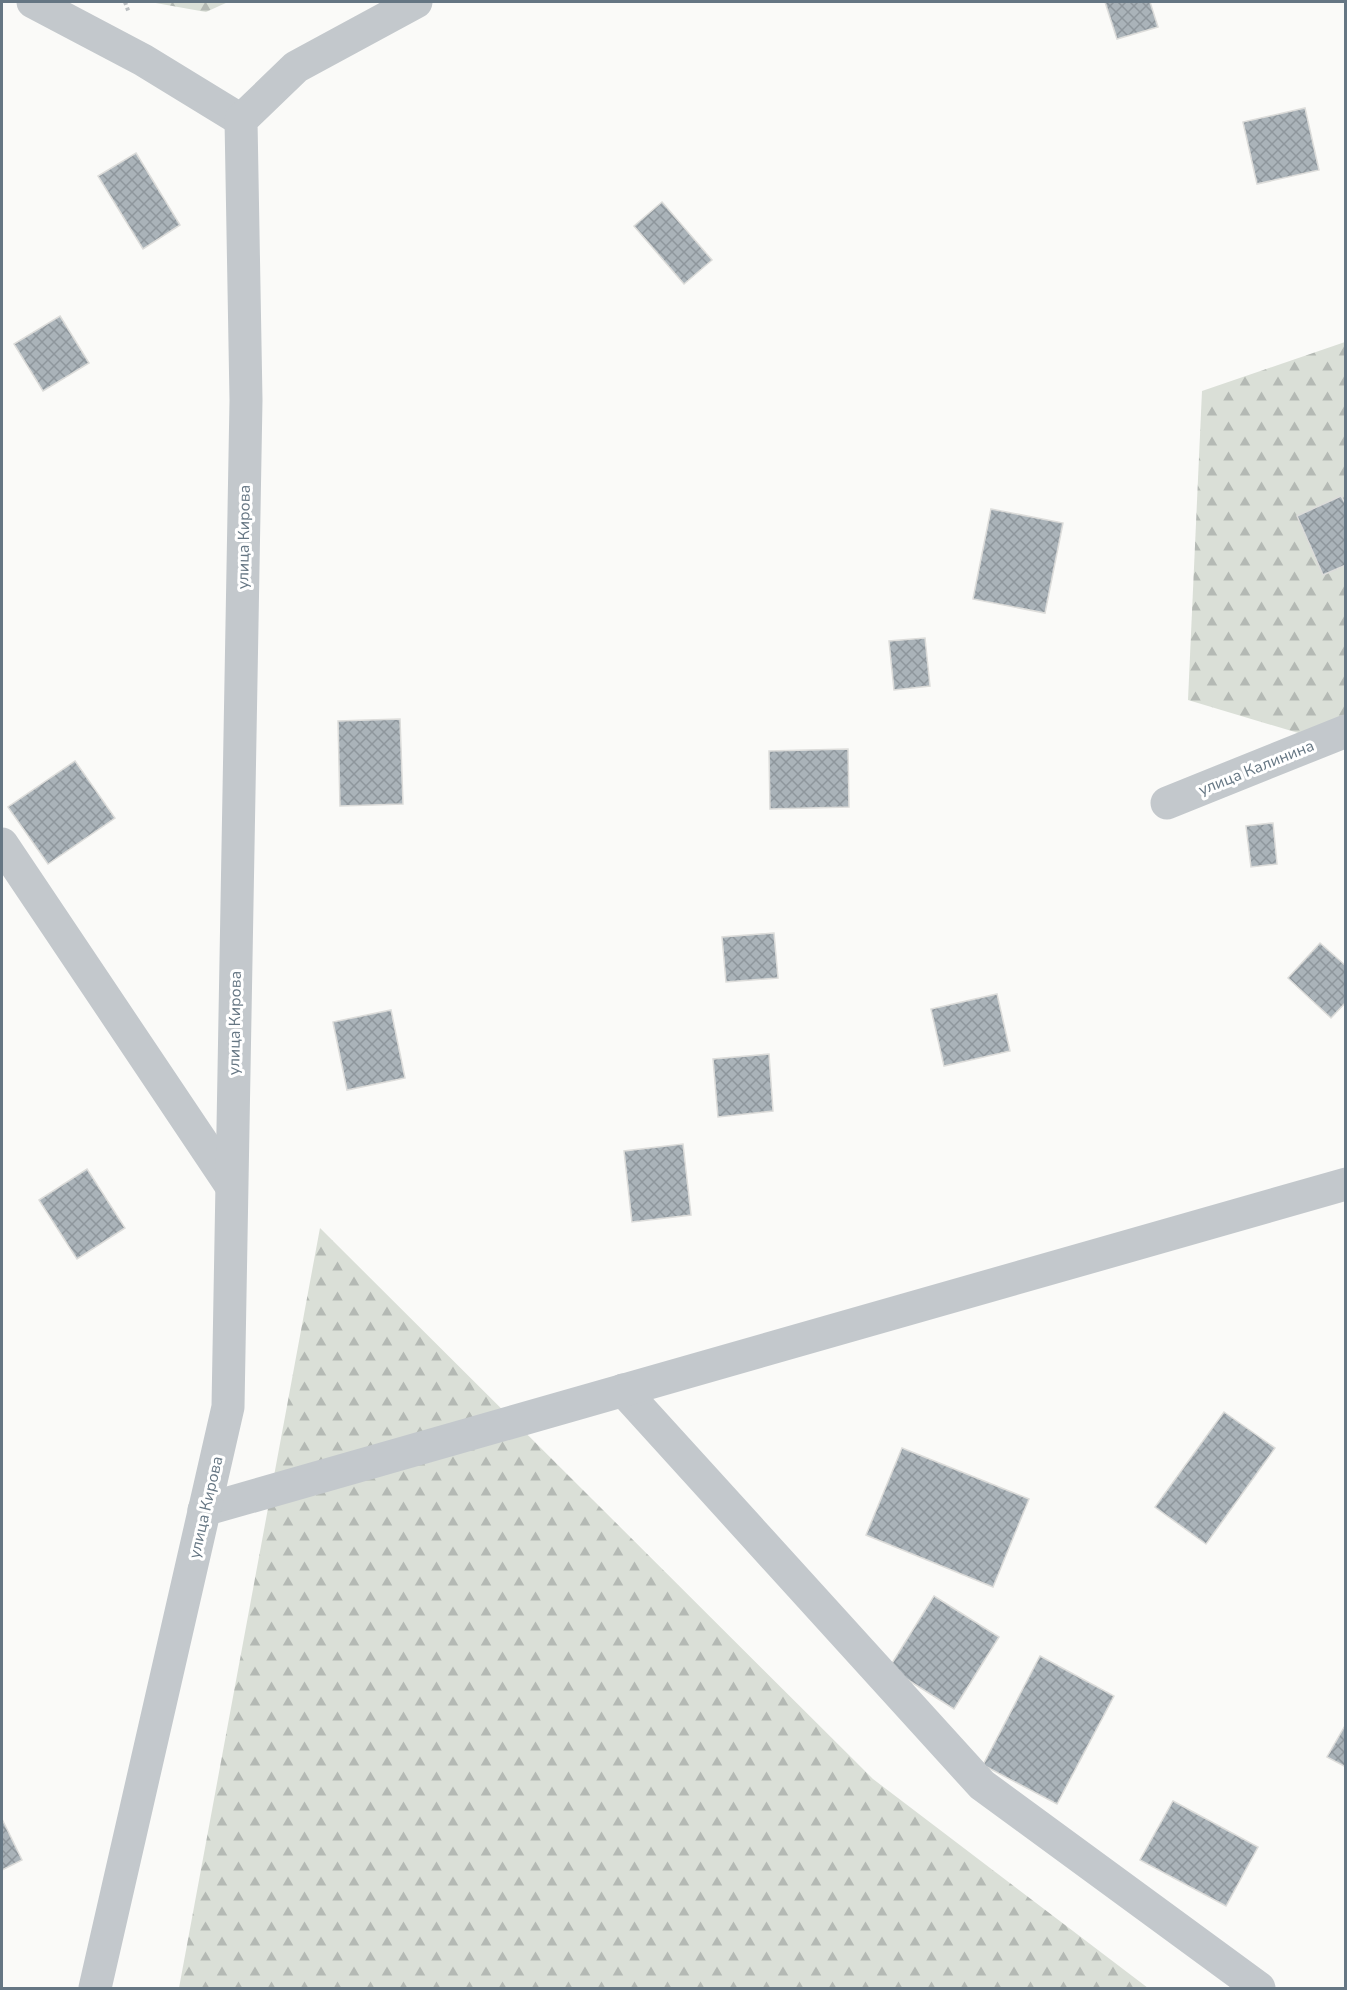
<svg xmlns="http://www.w3.org/2000/svg" width="1347" height="1990" font-family="'Nunito Sans',sans-serif">
<style>
.forest{fill:url(#forest-firs)}
.building{fill:url(#building-cross-hatch);stroke:#dcdcda;stroke-width:1.5}
.lines{fill:none;stroke-linecap:round;stroke-linejoin:round}
.path{stroke:#bbbfc2;stroke-width:4;stroke-dasharray:3 3;stroke-linecap:butt}
.minor{stroke:#c3c8cc;stroke-width:33}
.labels{text-anchor:middle;stroke-width:6;stroke-linejoin:round;paint-order:stroke}
.street-label{font-size:16px;fill:#657683;stroke:#fff}
</style>
<defs>
<pattern id="forest-firs" width="22" height="20" patternUnits="userSpaceOnUse" patternTransform="scale(1.5)"><rect width="22" height="20" fill="#dadfd7"/><path d="M5 1l3.5 6h-7zM16 11l3.5 6h-7z" fill="#b4b9b4"/></pattern>
<pattern id="building-cross-hatch" width="8" height="8" patternUnits="userSpaceOnUse" patternTransform="scale(1.5)"><rect width="8" height="8" fill="#aab3b9"/><path d="M0 0l8 8M0 8l8-8" fill="none" stroke="#8e969c"/></pattern>
</defs>
<rect width="100%" height="100%" fill="#fafaf8"/>
<g class="forest">
<path d="M150 2H228L206 12Z"/>
<path d="M1345 342V747L1188 700 1202 391Z"/>
<path d="M320 1228 873 1779 1148 1988H179Z"/>
</g>
<g class="building">
<path d="M1105 2H1150L1158 27 1117 39Z"/>
<path d="M1305 108 1319 170 1257 184 1243 122Z"/>
<path d="M136 153 180 225 143 249 98 176Z"/>
<path d="M662 202 712 260 684 284 634 226Z"/>
<path d="M60 316 89 363 43 391 14 344Z"/>
<path d="M1341 496 1346 505V565L1323 575 1297 516Z"/>
<path d="M991 509 1063 523 1045 613 973 599Z"/>
<path d="M925 638 930 686 894 690 889 641Z"/>
<path d="M400 719 403 804 340 806 338 721Z"/>
<path d="M848 749 849 807 770 809 769 751Z"/>
<path d="M75 761 115 818 48 864 8 807Z"/>
<path d="M1273 823 1277 864 1251 867 1246 826Z"/>
<path d="M774 933 778 978 726 982 722 937Z"/>
<path d="M1320 943 1346 966V1002L1331 1018 1288 978Z"/>
<path d="M997 994 1010 1051 944 1066 931 1009Z"/>
<path d="M391 1010 405 1078 347 1090 333 1022Z"/>
<path d="M769 1054 773 1111 718 1117 713 1059Z"/>
<path d="M683 1144 691 1215 632 1222 624 1151Z"/>
<path d="M87 1169 125 1228 77 1259 39 1200Z"/>
<path d="M1224 1412 1275 1448 1206 1544 1155 1507Z"/>
<path d="M902 1448 1029 1499 993 1587 866 1535Z"/>
<path d="M934 1596 999 1637 954 1709 889 1668Z"/>
<path d="M1040 1656 1114 1696 1057 1804 983 1765Z"/>
<path d="M1346 1724V1767L1327 1757Z"/>
<path d="M1173 1801 1258 1847 1226 1906 1140 1860Z"/>
<path d="M2 1819 22 1860 2 1870Z"/>
</g>
<g class="lines">
<path class="path" d="M125 2 129 13"/>
<g class="minor">
<path d="M33 2 143 60 241 120"/>
<path d="M1167 803 1346 731"/>
<path d="M2 844 230 1184"/>
<path d="M623 1390 982 1785 1259 1988"/>
<path d="M204 1510 1346 1184"/>
<path d="M95 1988 228 1407 246 400 241 120 296 67 416 2"/>
</g>
</g>
<g class="labels">
<g class="street-label">
<text transform="translate(243 537) rotate(-89)" y="6">улица Кирова</text>
<text transform="translate(1256 767) rotate(-22)" y="6">улица Калинина</text>
<text transform="translate(234 1023) rotate(-89)" y="6">улица Кирова</text>
<text transform="translate(205 1507) rotate(-77)" y="6">улица Кирова</text>
</g>
</g>
<rect width="1347" height="1990" fill="none" stroke="#657683" stroke-width="6"/>
</svg>
